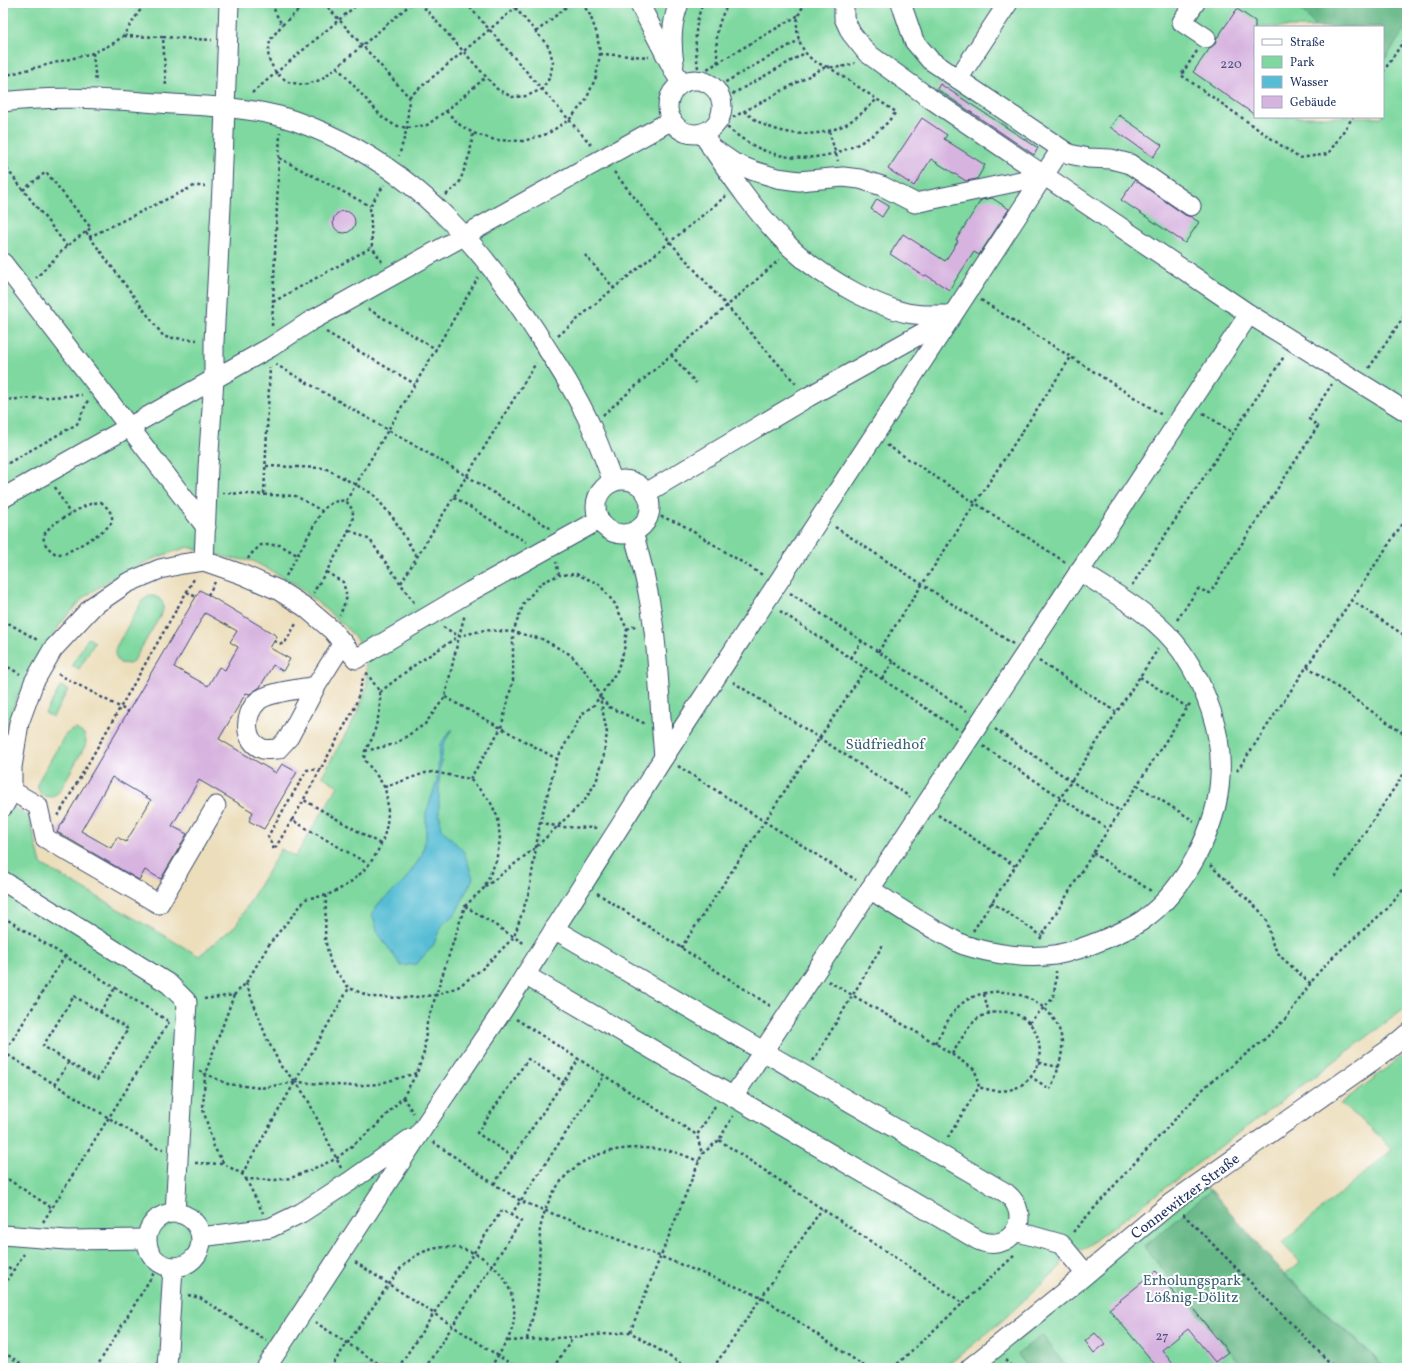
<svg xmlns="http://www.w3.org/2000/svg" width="1410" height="1371" font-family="Vollkorn,serif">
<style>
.green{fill:#7ed89f;stroke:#4c847e;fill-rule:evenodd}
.forest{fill:#66b886;stroke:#407472}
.water{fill:#56bdd4;stroke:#387699}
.building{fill:#d7b3df;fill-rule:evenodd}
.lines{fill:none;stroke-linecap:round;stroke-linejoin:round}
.minor-casing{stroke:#3a496c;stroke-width:21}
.path{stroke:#3a496c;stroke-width:2.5;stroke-dasharray:3 3;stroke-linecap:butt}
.minor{stroke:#fff;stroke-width:19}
.labels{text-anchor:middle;stroke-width:4;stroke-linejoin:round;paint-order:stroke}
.number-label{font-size:13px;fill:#4a507e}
.park-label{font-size:15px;fill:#396272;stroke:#fff}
.street-label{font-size:15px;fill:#1b2f5e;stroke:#fff}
</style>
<rect width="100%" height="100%" fill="#fff"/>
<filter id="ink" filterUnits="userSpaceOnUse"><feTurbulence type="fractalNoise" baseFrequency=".025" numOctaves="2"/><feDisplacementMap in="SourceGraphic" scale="8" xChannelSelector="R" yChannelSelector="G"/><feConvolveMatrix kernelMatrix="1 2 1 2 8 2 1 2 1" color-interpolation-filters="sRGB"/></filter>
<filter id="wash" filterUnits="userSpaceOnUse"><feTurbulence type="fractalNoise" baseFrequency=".012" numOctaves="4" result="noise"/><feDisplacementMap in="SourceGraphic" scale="16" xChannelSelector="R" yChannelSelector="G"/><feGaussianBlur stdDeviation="0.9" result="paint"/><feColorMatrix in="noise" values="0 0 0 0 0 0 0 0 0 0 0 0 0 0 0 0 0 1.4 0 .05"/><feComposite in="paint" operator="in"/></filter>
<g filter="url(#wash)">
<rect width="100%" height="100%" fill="#ecdebb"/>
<g class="green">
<path d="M3 3H1407V1007L1082 1250 1074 1248 1061 1258V1266L1003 1320 944 1368H3V801L29 816 41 864 199 956 236 925 281 849 295 857 338 786 322 776 359 710 367 686 366 667 361 645 346 627 297 585 253 561 230 558 188 547 155 558 114 577 83 598 61 623 17 698 7 725 3 743ZM1255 27H1383V117H1255Z"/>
<path d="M149 596C160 595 166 603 162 613L133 662 129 664 120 663C115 658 114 654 116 647L142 601Z"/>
<path d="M88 638 95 642 79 669 72 665Z"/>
<path d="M61 686 68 690 53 717 45 713Z"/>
<path d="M76 729 84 734 86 742 85 746 59 792 52 797 43 796C38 791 36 787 39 780L65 735 72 730Z"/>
<path d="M1407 1053V1368H1387L1285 1275 1300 1262 1282 1243 1392 1150 1370 1127 1340 1104Z"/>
<path d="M1206 1186 1286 1277 1386 1368H970Z"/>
</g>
<g class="forest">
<path d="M1296 3H1407V26L1383 62V27H1316Z"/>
<path d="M1211 1190 1286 1277 1386 1368H1244L1144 1247Z"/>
<path d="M1042 1335 1067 1368H1029L1017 1354Z"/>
</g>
<path class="water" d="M452 729 443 745 439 782V812L442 829 464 852 473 878 456 913 441 926 433 946 416 964 401 966 378 933 372 914 379 903 403 883 422 855 426 837V813L437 781 440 744Z"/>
<g id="blocks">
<g class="building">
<path d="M1237 9 1255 21V115L1193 72 1210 48 1215 44 1217 38Z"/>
<path d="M940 84 1038 148 1034 155 937 89Z"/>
<path d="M1119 115 1162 145 1153 157 1110 127Z"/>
<path d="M922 118 947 135 944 139 985 165 977 179 966 181 931 159 914 186 888 169Z"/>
<path d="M1135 180 1185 215 1191 217 1199 222 1185 243 1121 200Z"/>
<path d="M992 198 1009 209 979 255 974 252 949 290 926 275 924 276 890 254 903 234 945 261 958 241 956 240 981 200Z"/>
<path d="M877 199 889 206 882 217 871 209Z"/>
<circle cx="344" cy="222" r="11"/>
<path d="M200 590 277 636 270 648 290 659 283 671 273 665 260 687 250 694 246 693 219 739 276 773 282 764 297 772 264 829 249 821 253 812 199 780 172 826 187 834 161 879 145 870 139 880 57 832ZM205 613 237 631 230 642 238 647 225 670 219 667 208 686 174 667ZM112 777 151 800 126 842 117 837 111 848 81 831Z"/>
<path d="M1156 1271 1182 1303 1186 1300 1228 1352 1215 1362 1188 1329 1162 1350 1176 1368H1158L1109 1309Z"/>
<path d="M1095 1333 1105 1344 1094 1353 1085 1341Z"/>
</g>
</g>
</g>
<g filter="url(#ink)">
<use href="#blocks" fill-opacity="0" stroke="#3a496c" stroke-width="1"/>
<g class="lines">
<defs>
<g id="minor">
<path d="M639 3 675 73 682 83"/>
<path d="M844 3V18L851 33 867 53 931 99 1249 314 1407 412"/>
<path d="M901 3 914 41 930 60 1069 154 1088 158 1111 159 1130 164 1191 206"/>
<path d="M1195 3 1182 22 1206 38"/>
<path d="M674 64C671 42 671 24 679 3"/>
<path d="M958 79 1008 3"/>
<circle cx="695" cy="107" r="27"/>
<path d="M3 102C55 95 106 99 157 103 198 106 239 106 279 116 301 122 322 131 342 141 426 183 485 252 535 330 555 361 576 393 591 426 599 444 606 463 613 482"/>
<path d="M702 133C729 173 756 214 791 248 810 266 833 281 856 293 872 301 889 309 907 313 922 316 937 315 952 315"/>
<path d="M711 147 734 163 754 171 777 178 799 181 843 177 860 179 882 186 915 203 1044 176"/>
<path d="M3 263 206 527"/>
<circle cx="623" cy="507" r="27"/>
<path d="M646 493 808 397 951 317"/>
<path d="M3 498 271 347 309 322 672 120"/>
<path d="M633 532C639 553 645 575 649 598 659 650 659 704 664 757"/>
<path d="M204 561 208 467 214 379V342L222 187 229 3"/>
<path d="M316 686 289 737 278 749C273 749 267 750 263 749 243 742 244 715 257 702 266 692 302 689 316 686L343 643"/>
<path d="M12 791 38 806 45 838 159 904 216 806"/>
<path d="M3 807 12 791V767L19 723 34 682 53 649 93 606 127 583 160 569 182 564 204 561 241 574 278 590 305 607 332 630 356 659 471 591 599 520"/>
<path d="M3 881 169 984 187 1002 175 1213"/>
<path d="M870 889C894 905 919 922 945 935 951 938 958 943 964 945 992 954 1026 959 1055 955 1070 952 1086 947 1100 941 1115 935 1130 929 1143 920 1185 890 1218 827 1220 776 1223 732 1206 688 1182 652 1157 616 1115 594 1079 571"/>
<path d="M525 975 978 1240C1011 1255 1035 1216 1006 1193L554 929"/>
<path d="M733 1097 1249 314"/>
<circle cx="174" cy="1240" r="27"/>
<path d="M1015 1231 1061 1244 1086 1274"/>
<path d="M3 1235 67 1240 146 1239"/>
<path d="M201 1237 270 1228 301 1213 349 1182 410 1139"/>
<path d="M167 1368 173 1267"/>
<path d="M266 1368 425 1125 503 1010 664 757 1061 149"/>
<path d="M970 1368 1079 1280 1171 1203 1388 1050 1407 1034"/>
</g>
</defs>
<use href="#minor" class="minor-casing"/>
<g class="path">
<path d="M273 3 275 12 282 25"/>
<path d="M307 3 282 25 270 40 268 58 276 73 288 82 304 85 320 80 337 67 412 3"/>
<path d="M324 3 409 97 407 128 399 156"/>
<path d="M420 3 497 89 512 97 527 96 542 89 550 77 553 62 549 47 511 3"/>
<path d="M466 3 593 147"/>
<path d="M807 3C789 17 797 52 816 62 830 70 841 68 855 63"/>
<path d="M536 32 571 3"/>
<path d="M124 36 163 37 166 87"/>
<path d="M163 37 212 40"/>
<path d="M1197 51 1181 75 1299 158 1328 154 1353 117"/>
<path d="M93 53 96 83"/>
<path d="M600 54 649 57"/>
<path d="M718 63C715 40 716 23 729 3"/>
<path d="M337 67 382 117 394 125 407 128 427 125 446 111 486 77"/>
<path d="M1383 72 1407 36"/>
<path d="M699 74C695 50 693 26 703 3"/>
<path d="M697 75 799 15"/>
<path d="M3 76 93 53 114 43 123 36 145 3"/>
<path d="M715 88 799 40"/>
<path d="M252 93 359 3"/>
<path d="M409 97 521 3"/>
<path d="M722 100 805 53"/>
<path d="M446 111 460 125 473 133 495 140 523 141 547 134 569 120 586 100 596 77 600 54 597 34 590 15 582 3"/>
<path d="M744 111C749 115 754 119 759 122 785 137 822 138 848 123 859 116 868 108 877 99"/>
<path d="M717 126C754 106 791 86 827 66L896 112C891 118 886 125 879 130 848 156 801 166 763 150 748 144 735 134 722 123"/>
<path d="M829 131 838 161"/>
<path d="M279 158 370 206"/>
<path d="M3 164 67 246"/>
<path d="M614 172 670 242 797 385"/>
<path d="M23 190 46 172 91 228 67 246 36 278"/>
<path d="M446 195 459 184 470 153 473 133"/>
<path d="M86 232 164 337 197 340"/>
<path d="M89 237 194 186H205"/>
<path d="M585 255 614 288"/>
<path d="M382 262 372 247 370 206 384 185"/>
<path d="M3 299H9"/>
<path d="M981 300 1162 415"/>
<path d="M273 302 372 247"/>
<path d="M368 309 436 349"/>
<path d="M272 326 280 133"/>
<path d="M326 332 415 384"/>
<path d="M558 336 614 288 726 196"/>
<path d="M671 355 696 383"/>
<path d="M275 364 467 476 550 528"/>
<path d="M1369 368 1407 312"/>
<path d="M3 400 82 395"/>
<path d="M1203 413 1233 433"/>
<path d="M603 415 779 260"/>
<path d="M887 445 1065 562"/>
<path d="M3 466 77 424 88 400"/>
<path d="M266 466 325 468 373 494 394 519 417 557"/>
<path d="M55 487 70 514"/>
<path d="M222 493 296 496 322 511"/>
<path d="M264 494 270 367"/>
<path d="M454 497 526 542"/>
<path d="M346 501 478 278"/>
<path d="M101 502C107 507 115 515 111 523 108 530 74 549 66 553 63 554 60 554 56 554 31 538 49 526 67 516 79 509 88 503 101 502Z"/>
<path d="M649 514 662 517 681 524 764 576"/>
<path d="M835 527 1013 644"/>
<path d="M350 530 370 540 415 604"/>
<path d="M248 559 250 555 261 545H280L297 555"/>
<path d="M326 572 343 582 347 597 340 615"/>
<path d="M286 576 322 511C329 503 335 500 346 501 350 506 353 509 353 515 353 531 322 578 313 593"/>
<path d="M401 583 536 363"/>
<path d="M1132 585 1285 355"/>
<path d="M187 592 196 597"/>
<path d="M790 593 967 711"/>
<path d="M208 595 215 582"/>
<path d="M1351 600 1407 637"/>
<path d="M780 611 957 729"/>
<path d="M3 620 39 641"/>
<path d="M1177 620 1198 589 1210 593 1318 426 1309 419 1332 384"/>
<path d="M443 627 459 636"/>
<path d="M627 629 637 625"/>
<path d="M274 641 282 644 286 641 297 622"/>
<path d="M878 652 1071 357"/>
<path d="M851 658 862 641"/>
<path d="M1039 661 1116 712"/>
<path d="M3 664 20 674"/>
<path d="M1307 666 1407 736"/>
<path d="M58 674 129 712"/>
<path d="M1140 677 1187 707"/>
<path d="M882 679 893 662"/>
<path d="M733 682 910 797"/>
<path d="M380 692 416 664 459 636 465 614"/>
<path d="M445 697 557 759"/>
<path d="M601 698 609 707 646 724"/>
<path d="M995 729 1071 781 1120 811"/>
<path d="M983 746 1108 829"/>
<path d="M365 751 395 744 425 724 445 697 459 636 485 630 513 632 542 639 571 655 591 678 600 697 607 733 603 760 596 782 585 800 535 848 484 888"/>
<path d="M678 766 856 880"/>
<path d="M1237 771 1407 517"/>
<path d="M470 779 501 728 513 680V632L524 603 541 583 559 575 556 562"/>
<path d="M1137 785 1194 821"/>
<path d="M304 799 355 707 364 675"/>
<path d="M938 815 1015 866"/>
<path d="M58 816 194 579"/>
<path d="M292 820 274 850 268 836 307 770 322 769"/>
<path d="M540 822 559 827 599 828"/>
<path d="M1093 853 1151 891"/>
<path d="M370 865 292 820 304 800 382 845"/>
<path d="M1210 865 1259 910 1267 921 1273 945 1280 956 1311 984"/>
<path d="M1335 877 1407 769"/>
<path d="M597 893 772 1007"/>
<path d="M326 895 325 939 331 965 349 988 372 997 405 998 436 995 465 906 484 888 496 861 500 840 498 818 490 801 470 779 433 772 425 773 385 787"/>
<path d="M991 902 1042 936"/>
<path d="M465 906 525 944"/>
<path d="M3 917 168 1021"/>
<path d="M973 931 1158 649"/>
<path d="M1040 939 1093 853 1191 702"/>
<path d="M681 948 866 668"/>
<path d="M828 981 935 1043 975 1070 979 1087 947 1139"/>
<path d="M984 994 989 1014"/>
<path d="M234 995 205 1074 203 1109 214 1147 224 1164 242 1174 246 1179 275 1180 291 1178 336 1159 375 1127 403 1097 417 1073 424 1052 427 1023 436 995 458 987 482 969 514 937 529 892 540 822 557 759 582 714 594 705 617 671 624 650 627 629 615 604 599 584 576 574 559 575"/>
<path d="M74 996 128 1029 97 1080 43 1046Z"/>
<path d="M204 999 234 995 246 983 270 943 306 899C312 897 320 897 327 895 370 878 397 835 385 789 383 782 368 765 364 759L365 751 373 737 380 710V692L366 672"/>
<path d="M100 1012 115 988"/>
<path d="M516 1019 697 1135"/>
<path d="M1029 1023 1053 998 1056 981V971"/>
<path d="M935 1043C943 1031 949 1015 960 1005 994 976 1059 997 1062 1043 1063 1057 1056 1077 1050 1089L1031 1077"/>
<path d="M3 1052 157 1148 163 1149"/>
<path d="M952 1054C960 1042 967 1027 977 1019 986 1013 997 1011 1007 1012 1060 1020 1047 1110 979 1087"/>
<path d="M3 1055 65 956"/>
<path d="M813 1061 884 943"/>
<path d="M1039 1063 1059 1067"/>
<path d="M199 1071 228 1084 261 1088 296 1082 282 1068 267 1039 246 983"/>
<path d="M54 1085 69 1062"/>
<path d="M403 1097 413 1113"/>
<path d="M715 1106 697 1135 702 1154 719 1140 733 1116"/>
<path d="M719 1140 963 1303"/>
<path d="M433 1142 494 1184 521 1201 762 1297 867 1368"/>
<path d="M513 1157 477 1133 528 1059 564 1082"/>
<path d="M195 1163 224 1164"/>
<path d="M341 1168 308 1100 296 1082 351 1086 378 1084 417 1073"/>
<path d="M242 1174 349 988"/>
<path d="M3 1176 52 1208"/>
<path d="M246 1179 263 1213"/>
<path d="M494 1184 579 1059"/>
<path d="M1183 1214 1335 1368"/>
<path d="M511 1215 604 1076"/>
<path d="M43 1222 169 1022"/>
<path d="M1073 1232 1129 1169 1206 1086 1266 1038 1287 1017 1317 974 1334 956 1388 908 1407 885"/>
<path d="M355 1262 517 1368"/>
<path d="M3 1264 13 1270"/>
<path d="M3 1286 24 1254"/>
<path d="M188 1295 200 1298 266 1340"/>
<path d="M315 1322 385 1368"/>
<path d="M630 1332 702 1154"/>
<path d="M527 1339C531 1322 537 1304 538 1285 539 1271 539 1257 540 1243 540 1237 539 1230 541 1225 556 1159 609 1140 670 1151 680 1153 690 1158 699 1161"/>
<path d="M508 1341 573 1337 630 1332 688 1368"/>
<path d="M3 1352 28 1368"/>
<path d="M1005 1360 1013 1368"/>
<path d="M96 1368 155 1271"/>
<path d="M330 1368 399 1270C407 1262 415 1255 426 1251 472 1234 523 1277 513 1325 509 1341 499 1354 490 1368"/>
<path d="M398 1368 502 1210 521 1221 425 1368"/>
<path d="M553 1368 573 1338"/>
<path d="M675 1368 676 1361"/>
<path d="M713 1368 822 1209"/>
<path d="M893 1368 1016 1254"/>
</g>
<use href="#minor" class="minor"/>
</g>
</g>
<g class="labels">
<g class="number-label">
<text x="1231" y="68">220</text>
<text x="1162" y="1340">27</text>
</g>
<g class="park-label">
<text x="885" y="749">Südfriedhof</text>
<text x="1192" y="1285">Erholungspark<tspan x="1192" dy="17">Lößnig-Dölitz</tspan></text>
</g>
<g class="street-label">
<text transform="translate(1185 1196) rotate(-37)" y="5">Connewitzer Straße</text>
</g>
</g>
<rect width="1410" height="1371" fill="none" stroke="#fff" stroke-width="16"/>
<rect x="1254" y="26" width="130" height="92" fill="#ffffff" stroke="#a4acbf"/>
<rect x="1262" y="39" width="20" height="6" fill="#ffffff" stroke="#a4acbf"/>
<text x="1290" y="46" font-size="12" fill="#1b2f5e">Straße</text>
<rect x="1262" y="56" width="20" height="12" fill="#7ed89f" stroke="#a4acbf"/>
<text x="1290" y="66" font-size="12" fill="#1b2f5e">Park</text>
<rect x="1262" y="76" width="20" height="12" fill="#56bdd4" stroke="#a4acbf"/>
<text x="1290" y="86" font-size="12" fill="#1b2f5e">Wasser</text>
<rect x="1262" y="96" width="20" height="12" fill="#d7b3df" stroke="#a4acbf"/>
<text x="1290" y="106" font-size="12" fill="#1b2f5e">Gebäude</text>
</svg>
